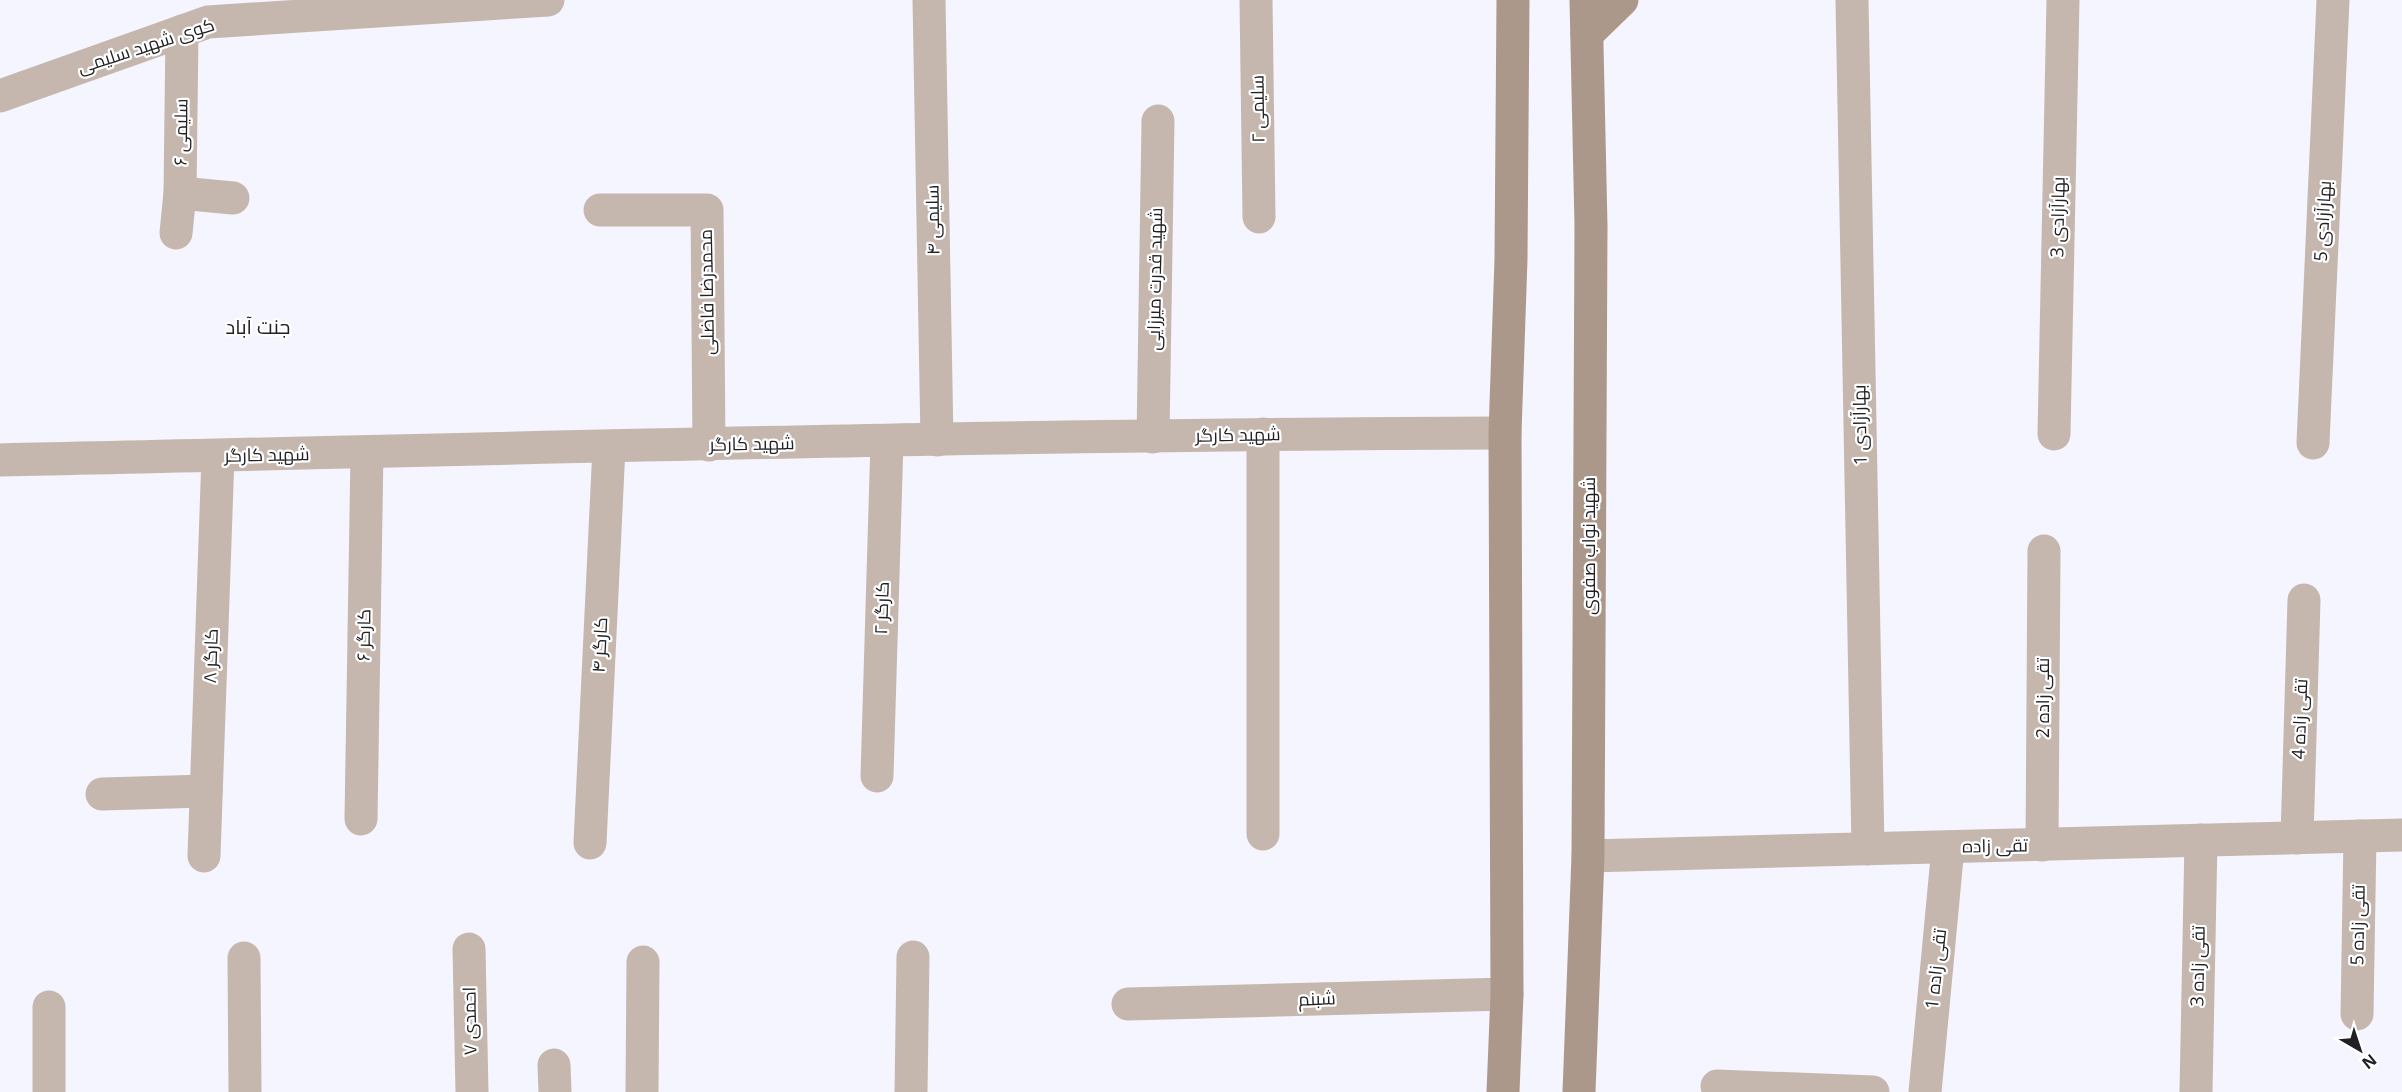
<svg xmlns="http://www.w3.org/2000/svg" width="2402" height="1092" font-family="'Open Sans',Cairo,sans-serif">
<style>
.lines{fill:none;stroke-linecap:round;stroke-linejoin:round}
.street{stroke:#c5b7ae;stroke-width:33}
.secondary{stroke:#ac988b;stroke-width:33}
.labels{text-anchor:middle;stroke-width:4.5;stroke-linejoin:round;paint-order:stroke}
.street-label{font-size:18px;fill:#212125;stroke:#fff}
.neighbourhood-label{font-size:20px;fill:#212125;stroke:#fff}
</style>
<rect width="100%" height="100%" fill="#f5f5ff"/>
<g class="lines">
<g class="street">
<path d="M929 0 937 440"/>
<path d="M1256 0 1259 217"/>
<path d="M1852 0 1868 849"/>
<path d="M0 96 208 22 548 0"/>
<path d="M180 193 233 198"/>
<path d="M600 210H707L709 445"/>
<path d="M176 233 180 193 182 31"/>
<path d="M1263 434V834"/>
<path d="M2054 434 2063 0"/>
<path d="M1153 437 1158 121"/>
<path d="M2313 443 2333 0"/>
<path d="M0 460C502 449 1003 434 1505 433"/>
<path d="M877 776 887 441"/>
<path d="M102 794 206 791"/>
<path d="M361 819 367 452"/>
<path d="M2297 838 2304 600"/>
<path d="M590 843 609 447"/>
<path d="M2042 845 2044 551"/>
<path d="M204 856 218 456"/>
<path d="M1588 856 2402 835"/>
<path d="M469 949 472 1092"/>
<path d="M244 958 245 1092"/>
<path d="M1128 1004 1507 994"/>
<path d="M49 1007V1092"/>
<path d="M2357 1014 2360 836"/>
<path d="M554 1065 555 1092"/>
<path d="M1717 1086 1873 1092"/>
<path d="M642 1092 643 962"/>
<path d="M911 1092 913 957"/>
<path d="M1925 1092 1948 847"/>
<path d="M2196 1092 2201 840"/>
</g>
<g class="secondary">
<path d="M1587 34 1622 0"/>
<path d="M1503 1092 1507 994 1505 433 1511 259 1513 0"/>
<path d="M1579 1092 1588 856 1591 226 1586 0"/>
</g>
</g>
<g class="labels">
<g class="street-label">
<text transform="translate(146 46) rotate(-18)" y="6">کوی شهید سلیمی</text>
<text transform="translate(1258 109) rotate(-91)" y="6">سلیمی ۲</text>
<text transform="translate(181 132) rotate(-89)" y="6">سلیمی ۶</text>
<text transform="translate(2058 217) rotate(-89)" y="6">بهارآزادی 3</text>
<text transform="translate(933 220) rotate(-91)" y="6">سلیمی ۴</text>
<text transform="translate(2323 221) rotate(-87)" y="6">بهارآزادی 5</text>
<text transform="translate(1155 279) rotate(-89)" y="6">شهید قدرت میرزایی</text>
<text transform="translate(707 292) rotate(-91)" y="6">محمدرضا فاضلی</text>
<text transform="translate(1860 425) rotate(-91)" y="6">بهارآزادی 1</text>
<text transform="translate(1238 435) rotate(-1)" y="6">شهید کارگر</text>
<text transform="translate(752 444) rotate(-1)" y="6">شهید کارگر</text>
<text transform="translate(267 455) rotate(-1)" y="6">شهید کارگر</text>
<text transform="translate(1589 546) rotate(-90)" y="6">شهید نواب صفوی</text>
<text transform="translate(882 608) rotate(-88)" y="6">کارگر ۲</text>
<text transform="translate(364 635) rotate(-89)" y="6">کارگر ۶</text>
<text transform="translate(600 645) rotate(-87)" y="6">کارگر ۴</text>
<text transform="translate(211 656) rotate(-88)" y="6">کارگر ۸</text>
<text transform="translate(2043 698) rotate(-90)" y="6">تقی زاده 2</text>
<text transform="translate(2300 719) rotate(-88)" y="6">تقی زاده 4</text>
<text transform="translate(1995 846) rotate(-1)" y="6">تقی زاده</text>
<text transform="translate(2358 925) rotate(-89)" y="6">تقی زاده 5</text>
<text transform="translate(2198 966) rotate(-89)" y="6">تقی زاده 3</text>
<text transform="translate(1936 969) rotate(-84)" y="6">تقی زاده 1</text>
<text transform="translate(1317 999) rotate(-2)" y="6">شبنم</text>
<text transform="translate(470 1021) rotate(-91)" y="6">احمدی ۷</text>
</g>
<g class="neighbourhood-label">
<text x="258" y="334">جنت آباد</text>
</g>
</g>
<g transform="translate(2360 1050) rotate(141)" stroke="#ffffff" stroke-width="4.5" paint-order="stroke">
<path d="M0-4.5L10 22L0 15L-10 22Z" fill="#212125"/>
<text y="-9" font-size="16" font-weight="bold" text-anchor="middle" fill="#212125">N</text>
</g>
</svg>
